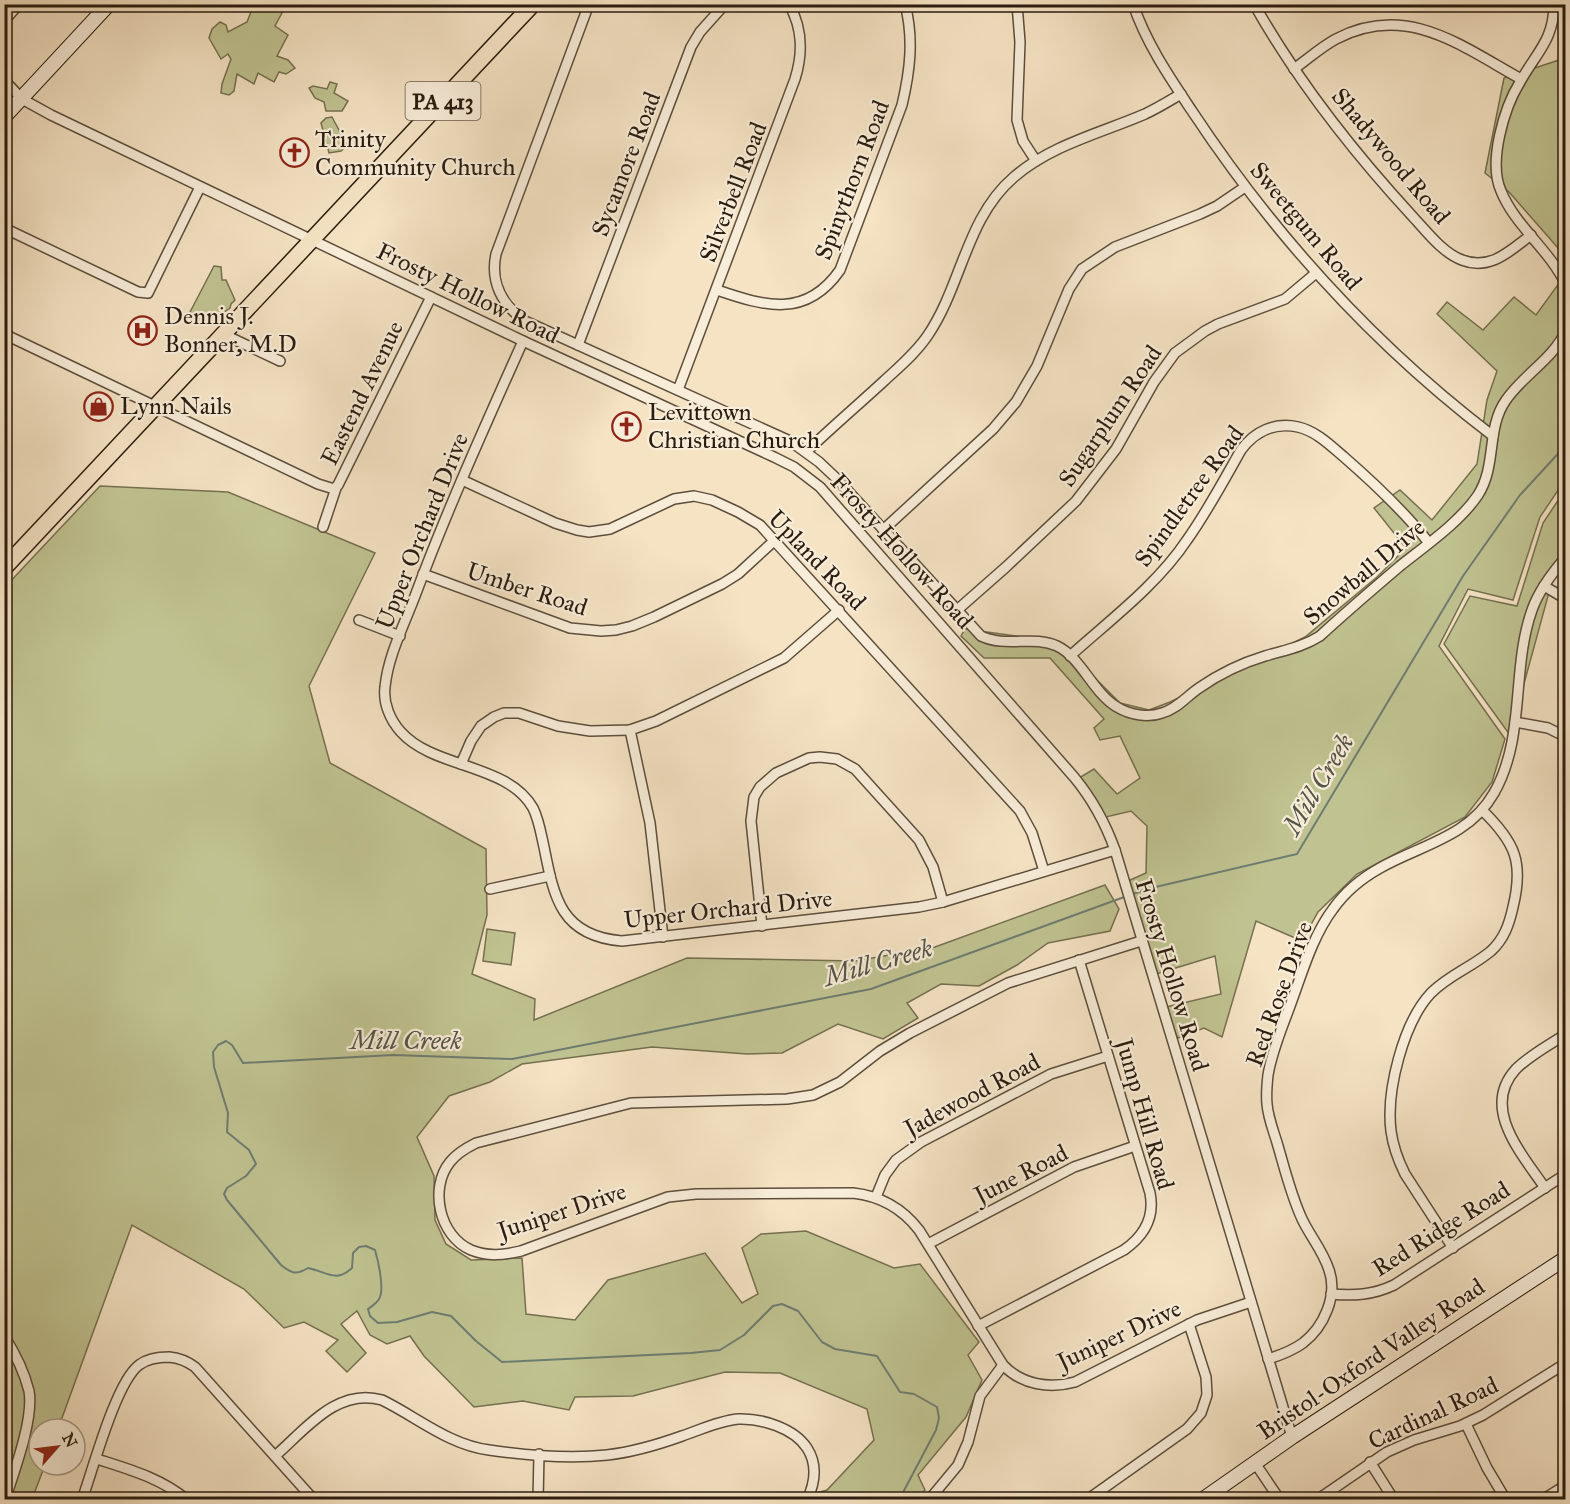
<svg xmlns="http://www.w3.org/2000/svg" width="1570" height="1504" font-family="'IM FELL Great Primer',serif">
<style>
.green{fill:#c0c391;stroke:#757050;stroke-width:1.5}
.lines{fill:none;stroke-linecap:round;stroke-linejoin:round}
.stream{stroke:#6e7d71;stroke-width:2}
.minor-casing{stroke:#5d4e3c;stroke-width:12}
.secondary-casing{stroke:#2a1c0f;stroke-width:16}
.primary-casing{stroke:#2a1c0f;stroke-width:18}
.minor{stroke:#f8edd9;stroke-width:9}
.secondary{stroke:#f8edd9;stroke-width:14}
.primary{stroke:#f5e3c4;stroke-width:15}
.labels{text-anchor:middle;stroke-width:4.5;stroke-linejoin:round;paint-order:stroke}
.shield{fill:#f8edd9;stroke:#685b4c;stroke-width:1.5}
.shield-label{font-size:22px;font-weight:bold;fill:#2a1c0f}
.poi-label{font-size:24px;fill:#2a1c0f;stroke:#f8edd9;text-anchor:start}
.street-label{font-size:24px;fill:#2a1c0f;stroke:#f8edd9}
.water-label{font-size:26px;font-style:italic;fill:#525548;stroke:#f8edd9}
</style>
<rect width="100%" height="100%" fill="#f5e3c4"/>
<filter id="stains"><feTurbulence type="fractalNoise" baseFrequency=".00333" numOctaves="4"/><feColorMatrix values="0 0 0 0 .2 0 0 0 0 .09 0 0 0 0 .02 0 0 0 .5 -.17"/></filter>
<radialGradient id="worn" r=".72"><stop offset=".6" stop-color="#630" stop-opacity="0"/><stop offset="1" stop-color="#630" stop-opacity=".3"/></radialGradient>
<g class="green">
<path d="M254 4 267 8 275 5 283 11 275 26 288 35 277 56 288 60 295 68 286 74 279 72 274 82 258 73 254 84 237 74 234 91 229 95 221 93 222 84 231 59 228 54 221 59 209 38 212 29 220 22 226 25 228 32 247 22Z"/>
<path d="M1565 54V256L1509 192 1485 173 1504 78 1559 60Z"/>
<path d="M330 82 337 84 334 93 348 101 342 111H326L324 102 315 98 309 88 313 86 327 89Z"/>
<path d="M332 117 347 145 341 151 329 153 321 123 326 118Z"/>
<path d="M214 266 221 267 222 280H226L235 300 231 304 230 308 223 313 224 317 215 321 213 317 202 319 189 314Z"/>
<path d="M1565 275V480L1540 517 1513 600 1468 589 1439 646 1505 739 1492 782 1465 817 1357 874 1318 912 1302 941 1256 921 1222 1037 1204 1028 1178 1038 1162 1008 1221 994 1215 956 1156 974 1128 881 1146 873 1147 826 1131 811 1106 817 1079 778 1094 769 1117 794 1140 778 1120 736 1100 740 1094 728 1104 719 1050 658H984L961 636 965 629 1059 642 1120 703 1149 710 1170 702 1305 637 1377 577 1406 548 1374 508 1400 490 1432 520 1477 464 1487 400 1497 371 1437 314 1447 302 1483 330 1514 297 1536 315Z"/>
<path d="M100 486 228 492 375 553 309 686 330 763 486 849 487 915 472 974 535 999 534 1020 687 958 855 961 935 947 1105 885 1119 909 1110 931 1048 943 1017 965 979 986 941 984 907 1003 918 1018 883 1039 838 1024 782 1053 747 1054 652 1047 522 1064 490 1082 449 1096 417 1137 434 1176 435 1220 446 1244 471 1260 522 1258 526 1314 575 1320 608 1280 705 1253 742 1303 758 1294 742 1248 761 1234 806 1231 894 1268 920 1264 979 1342 968 1355 982 1380 966 1417 918 1475 925 1490 917 1499H796L827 1490 874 1440 867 1409 780 1373 725 1372 633 1396 575 1397 569 1410 523 1401 474 1407 424 1356 410 1336 387 1344 370 1335 357 1311 341 1324 366 1353 347 1372 326 1351 338 1340 304 1322 284 1328 244 1289 132 1225 58 1429H39V1465H45L32 1499H5V587Z"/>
<path d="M1565 490V554L1557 563 1510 735 1444 644 1470 596 1517 606 1543 523Z"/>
<path d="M487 929 515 933 511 965 483 961Z"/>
</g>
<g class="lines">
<g class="stream">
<path d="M1133 894 1147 889 1297 854 1463 576 1520 495 1566 445"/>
<path d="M899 1500 936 1430 939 1418 937 1407 914 1394 900 1392 877 1356 835 1349 822 1342 798 1311 782 1304 773 1306 744 1335 720 1350 691 1353 502 1362 476 1341 451 1316 432 1312 397 1322 378 1323 370 1316 368 1309C372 1306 377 1303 379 1299 385 1290 378 1260 375 1250L366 1246 359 1247 353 1253 352 1268C336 1283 327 1272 308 1268 296 1275 292 1274 281 1265L227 1200 224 1194 227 1188 246 1176 256 1164 249 1150 227 1132 228 1113 214 1067 213 1052 218 1045 226 1041 232 1045 243 1063 393 1055 512 1059 871 989 1127 896"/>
</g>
<defs>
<g id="minor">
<path d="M589 4 496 254C490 282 502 305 525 321L790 441 819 462 837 479 981 636C1006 648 1033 635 1057 646 1081 657 1093 693 1117 707 1130 715 1148 718 1162 713 1177 709 1187 696 1199 688 1219 674 1242 663 1265 656 1285 650 1303 647 1320 636 1346 612 1373 589 1400 566 1425 546 1460 522 1478 495 1497 466 1486 428 1506 400 1524 374 1552 360 1566 331"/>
<path d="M1017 4 1020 42 1017 120 1023 141 1036 161"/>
<path d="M1133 4C1146 43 1170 78 1192 111 1274 235 1375 346 1493 436"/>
<path d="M1254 4C1298 82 1354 153 1414 218 1427 232 1443 253 1462 260 1490 271 1510 251 1531 235"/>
<path d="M1554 4C1554 40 1536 53 1520 82 1504 108 1488 162 1501 191 1515 226 1550 250 1566 285"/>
<path d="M4 21 19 4"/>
<path d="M1294 69C1308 59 1321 47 1336 39 1407 2 1461 46 1521 79"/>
<path d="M4 80 22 99 51 115 523 341 774 457 794 467 820 487 1074 777C1093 800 1105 822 1115 850L1292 1437"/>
<path d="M4 228 138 292 148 293 200 187"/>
<path d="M717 290C764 306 806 319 840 270L902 105C910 71 914 39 905 4"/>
<path d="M4 334 318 484 334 489 338 485 431 297"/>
<path d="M223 334 280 361"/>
<path d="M523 341C485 426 447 510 415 596 404 625 388 656 385 687 383 703 390 720 401 732 434 769 507 763 533 808 539 820 541 834 544 847 554 898 561 936 622 941L919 907 943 902 1115 850"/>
<path d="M578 345 691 47 700 32 725 4"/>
<path d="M678 390 795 79C803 53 803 29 789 4"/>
<path d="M806 452C831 428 858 405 884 381 899 367 916 353 928 335 962 285 966 218 1014 177 1051 145 1101 133 1145 114 1158 108 1169 101 1181 94"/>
<path d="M462 480 555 523 577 530 589 532 610 529 674 499 694 496 712 500 738 512 760 525 1020 811 1032 833 1044 871"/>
<path d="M323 527 336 488"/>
<path d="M883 530 993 429 1016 402 1037 366 1069 289 1082 269 1115 247 1200 214 1217 206 1245 187"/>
<path d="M423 574 570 628 601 631 616 630 632 626 654 617 722 584 738 574 775 540"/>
<path d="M1544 586 1566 599"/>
<path d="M956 611 1006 567 1076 501 1116 449 1154 382 1175 353 1205 331 1218 324 1285 299 1316 273"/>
<path d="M359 620 400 636"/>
<path d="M1070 656C1110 620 1157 585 1187 540 1207 512 1224 480 1241 450 1255 431 1275 422 1298 427 1316 431 1330 445 1344 457 1375 484 1404 511 1429 543"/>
<path d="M1515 722 1548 728 1566 737"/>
<path d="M630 730 650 823 663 937"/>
<path d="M461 764 471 741 481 726 494 717 504 713H519L558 726 590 731 630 730 656 721 784 658 839 610"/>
<path d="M490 889 550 876"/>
<path d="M762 926 751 821 754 797 760 787 776 773 809 758 820 757 837 759 855 769 919 840 933 867 943 902"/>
<path d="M1141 941 1008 983 910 1033 880 1051 840 1082 813 1095 787 1099 631 1103 476 1143C466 1148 457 1153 450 1162 429 1188 439 1236 471 1250 488 1257 504 1255 521 1251L668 1197 696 1194 853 1193C881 1196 902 1208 919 1230L1003 1365C1022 1385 1050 1389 1075 1382L1197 1320 1251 1302"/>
<path d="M1545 1188C1522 1154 1480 1108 1516 1069 1530 1055 1549 1045 1566 1034"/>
<path d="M876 1197 885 1175 896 1160 921 1142 1051 1074 1108 1056"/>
<path d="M928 1244 1074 1167 1135 1146"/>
<path d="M1453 1248 1405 1174C1398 1160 1393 1146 1391 1131 1386 1091 1403 1023 1431 993 1449 975 1472 967 1491 951 1504 939 1509 925 1513 907 1524 862 1515 842 1482 810"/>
<path d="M1331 1294C1354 1296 1373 1295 1394 1285L1566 1174"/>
<path d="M978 1326 1124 1250C1144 1236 1155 1218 1150 1193L1079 960"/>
<path d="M4 1336C15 1353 24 1371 29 1391 34 1419 14 1472 5 1500"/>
<path d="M1268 1359C1281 1355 1292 1351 1303 1343 1324 1327 1338 1295 1329 1270 1323 1251 1310 1236 1302 1219 1291 1195 1285 1170 1278 1146 1274 1132 1268 1118 1267 1104 1266 1094 1267 1084 1268 1075 1272 1051 1282 1028 1290 1006 1302 974 1312 937 1333 909 1345 892 1362 878 1380 868 1421 845 1469 837 1494 793 1526 737 1511 669 1532 610 1539 590 1552 573 1566 557"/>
<path d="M1466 1424 1487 1468 1506 1500"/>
<path d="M275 1456C305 1430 337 1387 382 1400 417 1417 449 1445 489 1450 524 1455 571 1459 607 1455 633 1452 657 1445 682 1436 700 1430 718 1421 738 1419 761 1418 794 1428 807 1448 818 1465 815 1483 807 1500"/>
<path d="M97 1459C128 1469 161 1478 187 1500"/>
<path d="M1370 1462 1394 1500"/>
<path d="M1255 1463 1280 1500"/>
<path d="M82 1500C93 1469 116 1382 139 1365 148 1358 159 1357 169 1357 179 1358 187 1361 195 1367L314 1500"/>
<path d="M538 1500 539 1454"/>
<path d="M929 1500 958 1465 968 1442 980 1396 1003 1365"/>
<path d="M1087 1500 1187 1429 1201 1413 1207 1395 1206 1377 1189 1324"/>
<path d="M1317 1500 1387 1452 1414 1440 1460 1426 1483 1415 1566 1363"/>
<path d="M1542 1500 1566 1485"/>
</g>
<g id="secondary">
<path d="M4 117 109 4"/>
<path d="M1202 1500 1292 1437 1566 1258"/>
</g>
<path id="primary" d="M4 568 533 4"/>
</defs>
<use href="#minor" class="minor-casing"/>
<use href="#secondary" class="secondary-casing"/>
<use href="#primary" class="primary-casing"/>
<use href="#minor" class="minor"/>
<use href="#secondary" class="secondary"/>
<use href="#primary" class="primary"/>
</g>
<defs>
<symbol id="church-ring" viewBox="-11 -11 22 22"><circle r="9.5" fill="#f8edd9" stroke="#8f2418" stroke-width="1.5"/><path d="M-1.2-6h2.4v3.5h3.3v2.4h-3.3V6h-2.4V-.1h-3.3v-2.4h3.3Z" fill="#8f2418"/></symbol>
<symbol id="hospital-ring" viewBox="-11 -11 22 22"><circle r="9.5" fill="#f8edd9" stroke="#8f2418" stroke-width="1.5"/><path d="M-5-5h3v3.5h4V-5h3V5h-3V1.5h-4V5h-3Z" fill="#8f2418"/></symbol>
<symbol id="shop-ring" viewBox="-11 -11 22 22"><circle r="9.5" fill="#f8edd9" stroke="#8f2418" stroke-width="1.5"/><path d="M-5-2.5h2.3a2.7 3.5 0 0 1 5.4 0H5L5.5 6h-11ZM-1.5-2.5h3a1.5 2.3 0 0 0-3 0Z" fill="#8f2418"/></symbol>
</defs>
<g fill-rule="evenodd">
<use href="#church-ring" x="278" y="136" width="33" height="33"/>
<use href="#hospital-ring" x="126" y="314" width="33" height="33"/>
<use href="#shop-ring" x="82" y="390" width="33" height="33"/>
<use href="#church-ring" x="610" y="410" width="33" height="33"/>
</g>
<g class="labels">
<rect class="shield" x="405.5" y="82" width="75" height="38" rx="4.5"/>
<g class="shield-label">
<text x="443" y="109">PA 413</text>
</g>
<g class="poi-label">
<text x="315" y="147">Trinity<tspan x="315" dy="28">Community Church</tspan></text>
<text x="164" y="324">Dennis J.<tspan x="164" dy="28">Bonner, M.D</tspan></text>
<text x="120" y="414">Lynn Nails</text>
<text x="648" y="420">Levittown<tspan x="648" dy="28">Christian Church</tspan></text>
</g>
<g class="street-label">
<text transform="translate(1391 156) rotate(50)" y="8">Shadywood Road</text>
<text transform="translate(626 164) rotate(-69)" y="8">Sycamore Road</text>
<text transform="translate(852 180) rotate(-69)" y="8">Spinythorn Road</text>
<text transform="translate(733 192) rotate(-69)" y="8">Silverbell Road</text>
<text transform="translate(1306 226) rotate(50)" y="8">Sweetgum Road</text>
<text transform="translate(468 293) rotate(26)" y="8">Frosty Hollow Road</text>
<text transform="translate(362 393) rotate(-64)" y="8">Eastend Avenue</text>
<text transform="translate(1110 416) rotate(-56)" y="8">Sugarplum Road</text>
<text transform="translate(1189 496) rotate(-54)" y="8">Spindletree Road</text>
<text transform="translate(422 531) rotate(-68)" y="8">Upper Orchard Drive</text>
<text transform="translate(902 551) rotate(48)" y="8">Frosty Hollow Road</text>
<text transform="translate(817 560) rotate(46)" y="8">Upland Road</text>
<text transform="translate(1364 572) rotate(-40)" y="8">Snowball Drive</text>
<text transform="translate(527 589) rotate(18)" y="8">Umber Road</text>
<text transform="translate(728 909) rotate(-6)" y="8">Upper Orchard Drive</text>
<text transform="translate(1172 975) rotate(73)" y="8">Frosty Hollow Road</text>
<text transform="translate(1279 994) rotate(-70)" y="8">Red Rose Drive</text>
<text transform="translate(972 1095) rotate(-28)" y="8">Jadewood Road</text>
<text transform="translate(1145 1114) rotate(74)" y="8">Jump Hill Road</text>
<text transform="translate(1021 1174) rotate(-27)" y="8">June Road</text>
<text transform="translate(562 1211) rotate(-18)" y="8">Juniper Drive</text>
<text transform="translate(1441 1229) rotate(-32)" y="8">Red Ridge Road</text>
<text transform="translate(1119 1335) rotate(-25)" y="8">Juniper Drive</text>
<text transform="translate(1371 1359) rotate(-34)" y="8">Bristol-Oxford Valley Road</text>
<text transform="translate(1433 1413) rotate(-25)" y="8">Cardinal Road</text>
</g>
<g class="water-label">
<text transform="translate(1318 784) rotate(-59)" y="9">Mill Creek</text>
<text transform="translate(878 962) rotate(-16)" y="9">Mill Creek</text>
<text x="406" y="1049">Mill Creek</text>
</g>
</g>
<rect width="1570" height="1504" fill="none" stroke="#f5e3c4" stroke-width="24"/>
<rect x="6" y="6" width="1558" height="1492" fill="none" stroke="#2a1c0f" stroke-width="3"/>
<rect x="12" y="12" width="1546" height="1480" fill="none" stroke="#2a1c0f" stroke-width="1.5"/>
<g transform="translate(57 1447) rotate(62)"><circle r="28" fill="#f8edd9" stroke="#a69988" stroke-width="1.5"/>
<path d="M0-4.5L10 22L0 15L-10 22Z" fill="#8f2418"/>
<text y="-9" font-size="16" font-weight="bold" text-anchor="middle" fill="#2a1c0f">N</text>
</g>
<rect width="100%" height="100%" filter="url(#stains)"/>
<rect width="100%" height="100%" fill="url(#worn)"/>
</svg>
